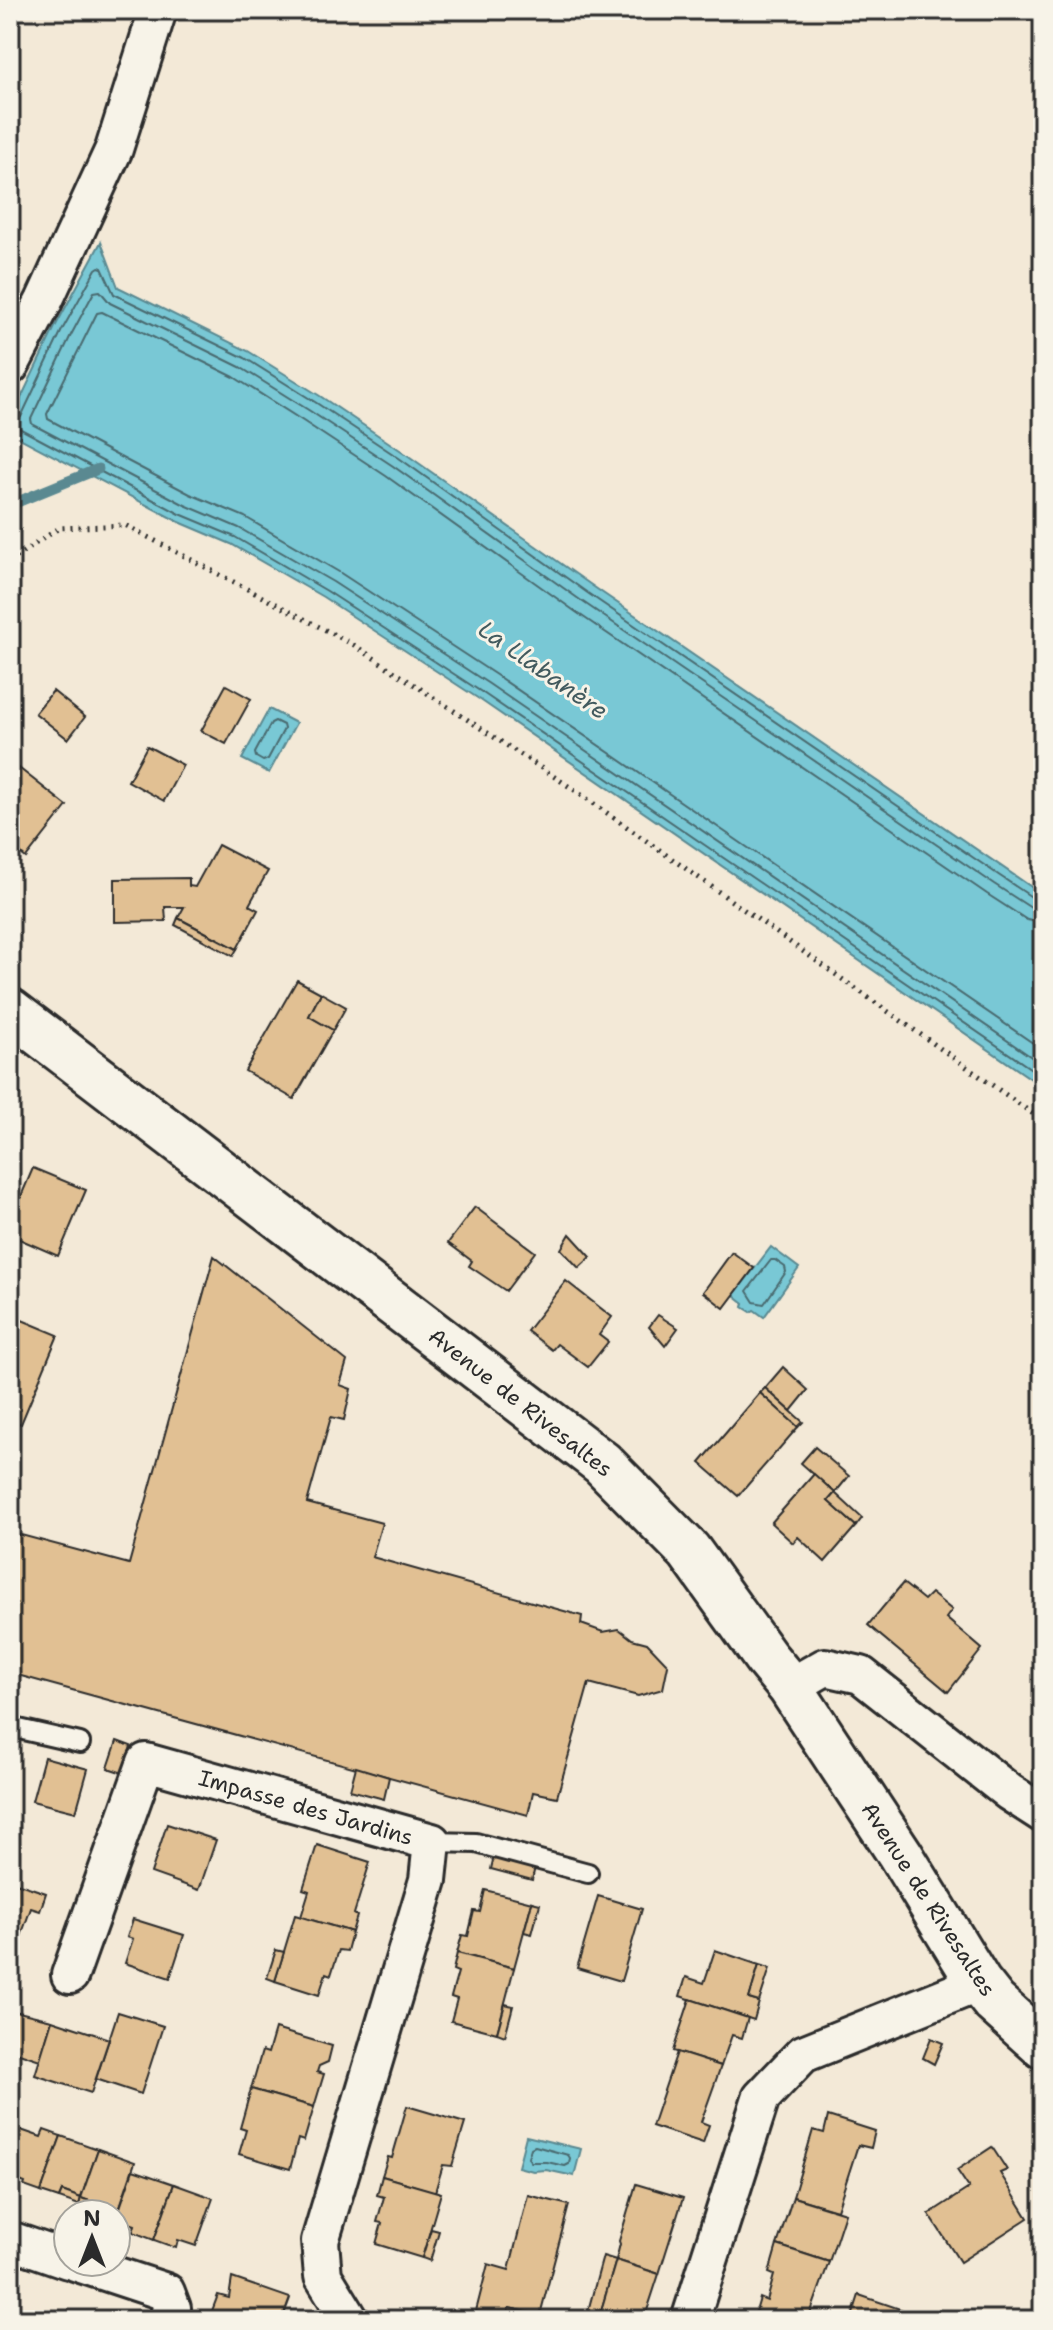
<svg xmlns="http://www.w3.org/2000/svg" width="1053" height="2330" font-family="'Shantell Sans',sans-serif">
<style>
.water{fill:#79c8d5;stroke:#5a8991;stroke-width:2}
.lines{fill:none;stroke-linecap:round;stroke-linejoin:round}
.shore{stroke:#4a6a6f;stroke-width:2}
.stream{stroke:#5a8991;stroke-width:11}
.building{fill:#e1c093;stroke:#2b2b2b;stroke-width:2}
.lane-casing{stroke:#2b2b2b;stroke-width:24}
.street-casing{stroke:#2b2b2b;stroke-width:42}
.secondary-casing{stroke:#2b2b2b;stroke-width:50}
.path{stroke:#2b2b2b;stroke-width:5;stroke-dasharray:2 6;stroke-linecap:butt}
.lane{stroke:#f7f3e8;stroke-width:18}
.street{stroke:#f7f3e8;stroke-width:36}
.secondary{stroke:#f7f3e8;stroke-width:44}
.labels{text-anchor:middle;stroke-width:6;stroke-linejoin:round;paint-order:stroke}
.street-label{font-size:22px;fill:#2b2b2b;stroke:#f7f3e8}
.water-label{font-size:24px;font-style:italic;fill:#425a5e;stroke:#f7f3e8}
</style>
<rect width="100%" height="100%" fill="#f3e9d7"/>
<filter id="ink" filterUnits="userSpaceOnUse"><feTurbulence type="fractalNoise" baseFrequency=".0125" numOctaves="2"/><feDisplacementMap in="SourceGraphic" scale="16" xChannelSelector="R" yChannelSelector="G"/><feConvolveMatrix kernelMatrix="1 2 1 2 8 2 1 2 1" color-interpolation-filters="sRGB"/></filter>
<g filter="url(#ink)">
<g class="water">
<path d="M101 242 118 287 248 351 320 396 403 452 594 587 1043 895V1087L479 699 323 597 231 544 177 521 10 433V421L55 327Z"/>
<path d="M269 709 296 723 269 773 242 759Z"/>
<path d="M771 1247 799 1268 764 1317 754 1310 751 1312 743 1307 744 1303 734 1295Z"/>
<path d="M526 2136 581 2149 574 2176 546 2170 533 2171 518 2167Z"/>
</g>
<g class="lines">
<g class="shore">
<path d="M275 721 283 725 284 729 268 759 263 761 256 757 255 753 271 723Z"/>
<path d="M1043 901 1036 900 1000 876 589 594 399 458 315 402 245 358 114 294 102 268 99 267 96 269 62 330 21 417 16 422 17 427 180 514 235 537 327 591 483 693 1043 1077"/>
<path d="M1043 911 1031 908 994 884 583 602 393 466 310 411 240 367 110 303 100 291 94 292 71 335 31 419 32 424 185 505 239 528 333 582 489 684 1043 1065"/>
<path d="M1043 923 1027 920 987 894 576 612 386 476 303 421 234 377 102 312 97 313 47 414 48 419 190 494 245 517 339 572 496 675 1043 1050"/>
<path d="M771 1260H775L785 1267 786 1272 764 1304 754 1302 747 1291Z"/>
<path d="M535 2146 568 2155 570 2158 569 2164 565 2166 547 2162H531L528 2158 531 2148Z"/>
</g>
<path class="stream" d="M10 505 98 469"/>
</g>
<g class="building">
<path d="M226 685 251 699 226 744 201 731Z"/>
<path d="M53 691 85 717 68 739 35 713Z"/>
<path d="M147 746 183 765 164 801 128 781Z"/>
<path d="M10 761 67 806 26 858 10 845Z"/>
<path d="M218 845 268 871 249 905 258 910 237 949 178 918 184 907H165L166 921 115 922V879L189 878V886L195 887Z"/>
<path d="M178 918 237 949 233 956 175 925Z"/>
<path d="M297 980 321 993 309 1016 333 1030 294 1099 245 1071Z"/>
<path d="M321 993 346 1007 333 1030 309 1016Z"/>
<path d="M33 1168 86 1190 58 1256 10 1235V1222Z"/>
<path d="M475 1207 535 1252 506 1291 469 1266 472 1261 448 1243Z"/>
<path d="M570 1234 591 1257 579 1268 561 1249Z"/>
<path d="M732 1252 754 1268 724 1308 703 1292Z"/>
<path d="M214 1256 347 1361 340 1385 351 1389 344 1420 331 1417 307 1503 382 1523 372 1557 582 1616 581 1624 603 1632 619 1629 632 1639 647 1643 668 1665 663 1689 638 1696 589 1683 557 1797 533 1792 528 1815 10 1673V1532L129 1564Z"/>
<path d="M566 1281 612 1317 599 1335 608 1342 588 1367 557 1344 552 1350 527 1331Z"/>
<path d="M10 1315 58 1335 21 1424 10 1420Z"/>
<path d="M658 1315 678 1328 665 1346 649 1327Z"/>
<path d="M783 1367 808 1390 791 1411 765 1388Z"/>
<path d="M765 1388 803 1422 798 1427 760 1393Z"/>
<path d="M760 1393 798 1427 738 1496 700 1463Z"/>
<path d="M815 1447 849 1476 835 1493 801 1463Z"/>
<path d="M814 1474 835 1493 828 1501 856 1526 825 1562 798 1537 793 1543 771 1523Z"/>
<path d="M835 1493 862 1518 856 1526 828 1501Z"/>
<path d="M903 1583 924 1600 931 1593 952 1610 946 1618 982 1649 948 1692 868 1625Z"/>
<path d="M117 1741 131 1746 123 1773 108 1768Z"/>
<path d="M44 1757 88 1769 76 1812 32 1801Z"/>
<path d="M356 1767 389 1777 384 1799 350 1790Z"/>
<path d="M167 1824 216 1840 199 1890 151 1873Z"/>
<path d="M317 1845 370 1862 354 1914 357 1916 352 1932 301 1917 309 1891 303 1889Z"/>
<path d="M494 1856 535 1867 532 1880 491 1869Z"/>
<path d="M10 1881 46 1893 40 1911 31 1908 21 1936 10 1932Z"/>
<path d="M485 1890 532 1902 514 1968 457 1953 462 1935 468 1936 474 1911 480 1912Z"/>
<path d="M598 1896 642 1909 621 1981 577 1968Z"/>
<path d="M532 1902 540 1904 532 1934 524 1932Z"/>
<path d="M295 1915 352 1932 347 1951 339 1950 331 1975 326 1973 319 1995 275 1981Z"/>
<path d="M133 1919 184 1935 170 1978 125 1963 133 1939 127 1937Z"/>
<path d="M276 1950 284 1952 275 1981 267 1978Z"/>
<path d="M715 1950 759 1965 749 1999 759 2002 754 2020 680 1996 686 1977 704 1983Z"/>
<path d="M457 1953 514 1968 497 2033 451 2021 457 1999 451 1997 458 1972 453 1970Z"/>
<path d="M759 1965 770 1968 759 2002 749 1999Z"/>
<path d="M690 1999 748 2018 742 2038 732 2035 721 2066 673 2051Z"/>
<path d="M505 2004 513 2006 505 2036 497 2033Z"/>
<path d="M10 2010 52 2020 40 2060 10 2050Z"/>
<path d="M118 2012 163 2026 141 2094 96 2079Z"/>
<path d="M52 2020 109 2039 91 2093 35 2075Z"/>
<path d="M275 2029 332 2046 328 2062 319 2066 317 2072 324 2074 314 2107 251 2089 262 2051 268 2053Z"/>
<path d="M931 2038 943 2043 934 2064 923 2058Z"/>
<path d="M677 2052 721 2066 701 2122 709 2125 703 2143 652 2126Z"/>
<path d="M251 2089 314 2107 304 2141 298 2139 290 2169 239 2154 246 2130 240 2128Z"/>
<path d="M407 2106 465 2123 452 2166 443 2165 435 2192 382 2176 388 2157 392 2158Z"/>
<path d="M828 2116 875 2131 871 2148 858 2145 837 2210 793 2197 813 2130 824 2133Z"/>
<path d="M18 2129 41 2137 44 2130 61 2136 41 2192 24 2186 25 2183 10 2177V2153Z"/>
<path d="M61 2136 98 2149 81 2198 62 2191 59 2198 41 2192Z"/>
<path d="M992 2147 1007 2170 1000 2173 1028 2218 960 2262 929 2214 969 2188 957 2170Z"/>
<path d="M98 2149 135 2162 116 2218V2214L98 2212 101 2205 81 2198Z"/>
<path d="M133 2170 174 2184 154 2240 133 2232 135 2225 116 2219Z"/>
<path d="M382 2176 441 2193 422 2258 376 2244 382 2223 377 2222 384 2197 377 2195Z"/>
<path d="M174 2184 213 2198 196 2246 178 2240 176 2248 154 2240Z"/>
<path d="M636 2184 683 2198 659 2274 616 2260 620 2244 619 2241Z"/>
<path d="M62 2191 81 2198 79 2205 59 2198Z"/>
<path d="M528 2195 569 2205 540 2315 509 2308 506 2319 476 2311 488 2264 509 2270Z"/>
<path d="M793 2197 845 2213 829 2262 777 2245Z"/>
<path d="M81 2198 101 2205 98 2212 79 2205Z"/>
<path d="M431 2229 439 2231 430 2261 422 2258Z"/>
<path d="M777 2245 829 2262 808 2320H770L755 2315 760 2298 767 2301 774 2275 769 2273Z"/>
<path d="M603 2256 616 2260 600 2314 588 2311Z"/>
<path d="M616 2260 659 2274 644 2320H617L600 2314Z"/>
<path d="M232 2278 290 2298 282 2320H238L212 2311 218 2295 229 2298Z"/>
<path d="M859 2295 912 2313 909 2320H851Z"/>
<path d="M509 2308 540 2315 539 2320 506 2319Z"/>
</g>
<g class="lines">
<defs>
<g id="lane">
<path d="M10 1727 80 1743"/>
<path d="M432 1842 476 1843 588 1873"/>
</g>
<g id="street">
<path d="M10 366 44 301 114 149 158 10"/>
<path d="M790 1687 825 1667 861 1675 1009 1792 1043 1814"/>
<path d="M70 1975 146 1762 432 1842 428 1880 320 2241 323 2276 350 2320"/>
<path d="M10 2240 68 2260"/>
<path d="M75 2262 166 2292 172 2308 167 2320"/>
<path d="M690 2320 761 2098 803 2054 979 1983"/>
</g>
<path id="secondary" d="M10 1011 602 1463 689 1551 766 1658 790 1687 900 1854 979 1983 994 2002 1043 2046"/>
</defs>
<use href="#lane" class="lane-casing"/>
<use href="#street" class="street-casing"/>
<use href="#secondary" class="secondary-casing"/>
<path class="path" d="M10 563 13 559 59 528 125 525 354 645 576 791 1043 1121"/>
<use href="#lane" class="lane"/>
<use href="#street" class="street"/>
<use href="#secondary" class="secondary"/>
</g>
</g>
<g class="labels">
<g class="street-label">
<text transform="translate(521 1402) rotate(38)" y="8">Avenue de Rivesaltes</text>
<text transform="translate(306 1807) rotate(16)" y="8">Impasse des Jardins</text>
<text transform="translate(929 1899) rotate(57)" y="8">Avenue de Rivesaltes</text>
</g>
<g class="water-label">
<text transform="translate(543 670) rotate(35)" y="8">La Llabanère</text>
</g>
</g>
<rect width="1053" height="2330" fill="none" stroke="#f7f3e8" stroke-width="40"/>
<rect x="20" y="20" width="1013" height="2290" fill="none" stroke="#2b2b2b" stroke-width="3" filter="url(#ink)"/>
<g transform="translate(92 2238)"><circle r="38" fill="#f7f3e8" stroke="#a5a39c" stroke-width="2"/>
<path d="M0-6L14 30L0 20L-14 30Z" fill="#2b2b2b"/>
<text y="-12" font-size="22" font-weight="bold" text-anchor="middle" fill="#2b2b2b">N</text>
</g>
</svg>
